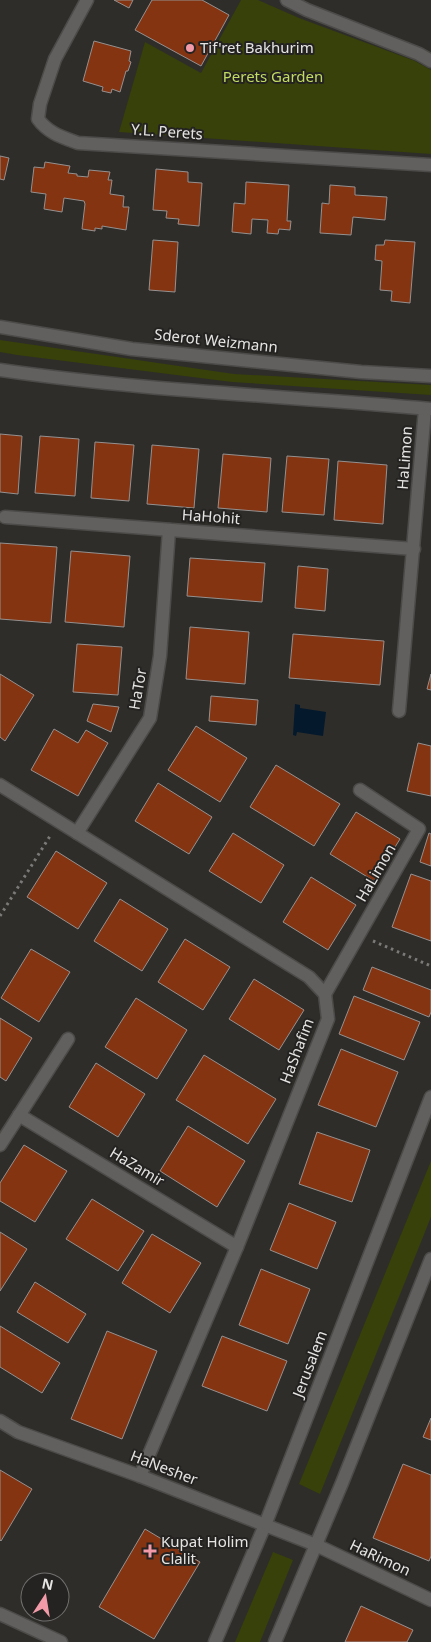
<svg xmlns="http://www.w3.org/2000/svg" width="431" height="1642" font-family="'Noto Sans',sans-serif">
<style>
.green{fill:#374109}
.water{fill:#04192c}
.building{fill:#853412;stroke:#949190}
.lines{fill:none;stroke-linecap:round;stroke-linejoin:round}
.lane-casing{stroke:#4c4b49;stroke-width:15}
.street-casing{stroke:#4c4b49;stroke-width:15}
.secondary-casing{stroke:#4c4b49;stroke-width:15}
.path{stroke:#7b7a78;stroke-width:3;stroke-dasharray:2.5 4;stroke-linecap:butt}
.lane{stroke:#62605e;stroke-width:12}
.street{stroke:#62605e;stroke-width:12}
.secondary{stroke:#62605e;stroke-width:12}
.poi-dot{fill:#f39aa9;stroke:#242321;stroke-width:2}
.labels{text-anchor:middle;stroke-width:4;stroke-linejoin:round;paint-order:stroke}
.poi-label{font-size:15px;fill:#e5e4e3;stroke:#242321;text-anchor:start}
.park-label{font-size:15px;fill:#c2dc62;stroke:#242321}
.street-label{font-size:15px;fill:#e5e4e3;stroke:#242321}
</style>
<rect width="100%" height="100%" fill="#2e2d2a"/>
<g class="green">
<path d="M241 0H258L299 18 415 61 431 70V154L119 132 145 42 201 73Z"/>
<path d="M0 340 234 374 431 385V395L232 382 17 355 0 352Z"/>
<path d="M431 1161V1217L320 1494 299 1484Z"/>
<path d="M273 1552 293 1560 260 1642H235Z"/>
</g>
<path class="water" d="M295 704 300 705V708L326 712 323 736 297 732 296 736 293 735Z"/>
<g class="building">
<path d="M114 0H133L129 8Z"/>
<path d="M152 0H202L229 15 201 66 135 30Z"/>
<path d="M94 41 131 51 129 61 131 62 128 71H126L120 92 112 89 111 93 102 91 103 87 83 81Z"/>
<path d="M0 156 9 158 4 180 0 179Z"/>
<path d="M45 162 70 166 68 173 77 174V176L88 177 89 170 110 172 108 180H112L110 194 124 196 123 207H129L126 230 102 226V229L95 228V231L82 229 85 204 84 201 64 198 62 212 44 209 46 194 31 192 34 167 44 168Z"/>
<path d="M156 169 188 172V182L202 183 199 226 178 224 179 219 166 218 167 211 153 210Z"/>
<path d="M246 182 289 185 287 221H291L290 230 279 229 278 234 267 233 268 220 252 219 251 234 232 232 234 203 245 204Z"/>
<path d="M330 185 355 187V195L387 197 385 220 353 217 351 235 320 233 322 203 329 204Z"/>
<path d="M153 240 178 242 175 292 149 290Z"/>
<path d="M385 240 415 242 410 303 391 301 392 291 380 290 382 261 375 260 376 245H384Z"/>
<path d="M0 434 22 436 18 494 0 492Z"/>
<path d="M40 436 79 439 75 496 35 493Z"/>
<path d="M95 442 134 445 129 501 91 498Z"/>
<path d="M152 445 199 449 194 508 147 504Z"/>
<path d="M223 454 271 458 267 512 218 508Z"/>
<path d="M287 456 329 459 324 515 282 512Z"/>
<path d="M338 461 387 465 383 524 334 520Z"/>
<path d="M0 543 57 547 51 623 0 619Z"/>
<path d="M71 551 130 556 124 627 65 622Z"/>
<path d="M190 558 265 563 262 602 187 596Z"/>
<path d="M298 566 328 569 325 611 295 608Z"/>
<path d="M190 627 249 632 245 684 186 679Z"/>
<path d="M293 634 384 641 380 685 289 678Z"/>
<path d="M77 644 122 647 118 695 73 692Z"/>
<path d="M0 674 34 695 5 741 0 737Z"/>
<path d="M431 674V690L427 689Z"/>
<path d="M211 696 258 700 256 725 209 721Z"/>
<path d="M93 704 119 707 111 732 87 721Z"/>
<path d="M196 726 247 758 220 802 168 770Z"/>
<path d="M54 729 78 743 86 730 108 743 78 796 31 770Z"/>
<path d="M418 743 431 746V796L407 791Z"/>
<path d="M276 765 340 804 314 846 250 807Z"/>
<path d="M158 783 212 817 189 854 135 821Z"/>
<path d="M356 812 400 839 374 881 330 854Z"/>
<path d="M233 833 284 865 261 903 209 871Z"/>
<path d="M429 833 431 834V866L420 862Z"/>
<path d="M56 851 107 883 78 929 27 897Z"/>
<path d="M411 874 431 881V941L392 927Z"/>
<path d="M311 877 356 905 328 950 283 922Z"/>
<path d="M120 899 168 929 142 971 94 941Z"/>
<path d="M185 939 230 967 203 1010 158 982Z"/>
<path d="M31 949 70 972 39 1022 1 998Z"/>
<path d="M372 967 431 990V1012L429 1017 363 990Z"/>
<path d="M254 979 304 1010 279 1050 229 1019Z"/>
<path d="M354 996 420 1022 404 1060 339 1034Z"/>
<path d="M136 998 187 1030 157 1079 105 1047Z"/>
<path d="M0 1018 32 1038 6 1081 0 1077Z"/>
<path d="M341 1049 398 1072 376 1127 318 1105Z"/>
<path d="M204 1055 276 1099 248 1144 176 1100Z"/>
<path d="M96 1063 145 1094 118 1137 69 1107Z"/>
<path d="M188 1126 245 1161 217 1207 160 1171Z"/>
<path d="M317 1132 370 1150 352 1202 299 1184Z"/>
<path d="M24 1145 67 1171 35 1222 0 1201V1183Z"/>
<path d="M92 1199 144 1231 118 1271 66 1239Z"/>
<path d="M289 1203 336 1222 317 1269 270 1250Z"/>
<path d="M0 1232 27 1249 0 1291Z"/>
<path d="M152 1234 201 1263 170 1313 122 1283Z"/>
<path d="M261 1269 310 1289 288 1344 239 1325Z"/>
<path d="M35 1282 86 1314 68 1343 17 1312Z"/>
<path d="M0 1326 60 1363 42 1393 0 1367Z"/>
<path d="M107 1331 157 1351 122 1439 71 1419Z"/>
<path d="M222 1336 287 1361 267 1411 202 1386Z"/>
<path d="M431 1418V1440L423 1437Z"/>
<path d="M403 1464 431 1475V1556L429 1561 373 1538Z"/>
<path d="M0 1470 32 1489 1 1541 0 1540Z"/>
<path d="M145 1529 200 1562 154 1639 99 1607Z"/>
<path d="M361 1606 413 1630 407 1642H345Z"/>
</g>
<g class="lines">
<defs>
<path id="lane" d="M0 1614 61 1642"/>
<g id="street">
<path d="M87 0 55 59 40 104 38 119C48 133 62 137 78 143L431 165"/>
<path d="M287 0 307 10 419 54 431 61"/>
<path d="M5 517 414 549"/>
<path d="M399 711 425 409"/>
<path d="M0 785 309 977 325 994 328 1019 237 1247 140 1476"/>
<path d="M77 833 150 718 160 656 169 530"/>
<path d="M325 994 419 829 360 790"/>
<path d="M19 1115 237 1247"/>
<path d="M0 1145 68 1039"/>
<path d="M316 1545 431 1600"/>
</g>
<g id="secondary">
<path d="M0 327 132 349 361 372 431 376"/>
<path d="M0 370C143 391 288 396 431 409"/>
<path d="M0 1421 18 1432 140 1476 316 1545"/>
<path d="M215 1642 265 1525 431 1097"/>
<path d="M275 1642 342 1483 431 1259"/>
</g>
</defs>
<use href="#lane" class="lane-casing"/>
<use href="#street" class="street-casing"/>
<use href="#secondary" class="secondary-casing"/>
<g class="path">
<path d="M0 916 50 836"/>
<path d="M373 941 431 966"/>
</g>
<use href="#lane" class="lane"/>
<use href="#street" class="street"/>
<use href="#secondary" class="secondary"/>
</g>
<g class="poi-dot">
<circle cx="190" cy="48" r="5"/>
<path d="M147.5 1543.5h5v5h5v5h-5v5h-5v-5h-5v-5h5z"/>
</g>
<g class="labels">
<g class="poi-label">
<text x="200" y="53">Tif'ret Bakhurim</text>
<text x="161" y="1547">Kupat Holim<tspan x="161" dy="17">Clalit</tspan></text>
</g>
<g class="park-label">
<text x="273" y="82">Perets Garden</text>
</g>
<g class="street-label">
<text transform="translate(167 132) rotate(4)" y="5">Y.L. Perets</text>
<text transform="translate(216 341) rotate(6)" y="5">Sderot Weizmann</text>
<text transform="translate(405 458) rotate(-86)" y="5">HaLimon</text>
<text transform="translate(211 517) rotate(4)" y="5">HaHohit</text>
<text transform="translate(138 689) rotate(-80)" y="5">HaTor</text>
<text transform="translate(376 873) rotate(-60)" y="5">HaLimon</text>
<text transform="translate(297 1051) rotate(-69)" y="5">HaShafim</text>
<text transform="translate(137 1167) rotate(31)" y="5">HaZamir</text>
<text transform="translate(310 1364) rotate(-69)" y="5">Jerusalem</text>
<text transform="translate(164 1468) rotate(21)" y="5">HaNesher</text>
<text transform="translate(380 1558) rotate(25)" y="5">HaRimon</text>
</g>
</g>
<g transform="translate(45 1597) rotate(12)"><circle r="24" fill="#242321" stroke="#71706f"/>
<path d="M0-4L9 19L0 12L-9 19Z" fill="#f39aa9"/>
<text y="-8" font-size="14" font-weight="bold" text-anchor="middle" fill="#e5e4e3">N</text>
</g>
</svg>
